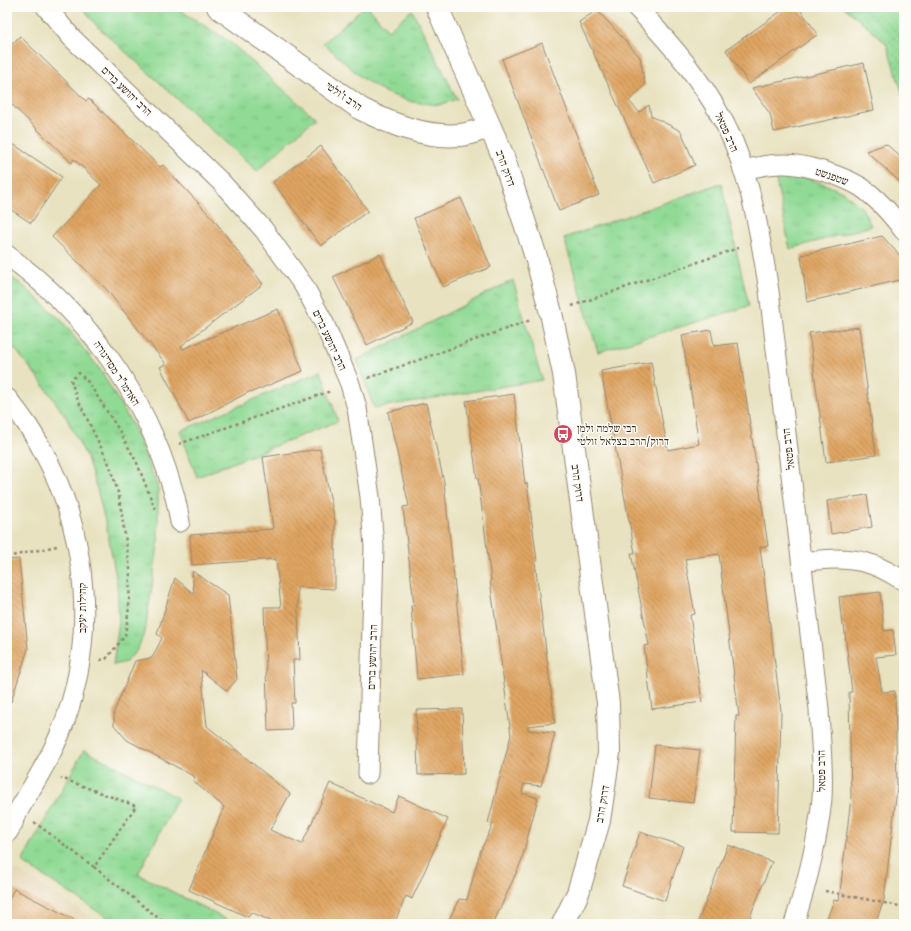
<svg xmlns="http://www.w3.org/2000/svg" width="911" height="931" font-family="'Libre Caslon Text','Frank Ruhl Libre',serif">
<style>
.built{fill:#e6d6b7}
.grass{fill:url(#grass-dots);stroke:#66825a}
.park{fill:url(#park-tufts);stroke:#66825a}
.building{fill:url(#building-back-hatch)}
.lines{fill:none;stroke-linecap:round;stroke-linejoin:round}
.minor-casing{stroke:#92866f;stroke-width:21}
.tertiary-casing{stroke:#92866f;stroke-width:24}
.path{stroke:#92866f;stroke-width:2.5;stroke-dasharray:3 3;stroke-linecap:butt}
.minor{stroke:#fff;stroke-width:19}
.tertiary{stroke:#fff;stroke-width:22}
.labels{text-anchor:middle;stroke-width:3;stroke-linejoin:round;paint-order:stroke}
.street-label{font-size:11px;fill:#3b2a1e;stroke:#fdfcf7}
.poi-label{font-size:11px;fill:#3b2a1e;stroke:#fdfcf7;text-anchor:start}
</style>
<defs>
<pattern id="grass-dots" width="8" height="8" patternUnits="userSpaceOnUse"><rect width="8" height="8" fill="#91da95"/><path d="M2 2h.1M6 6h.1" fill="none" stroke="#7ebb80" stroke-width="1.8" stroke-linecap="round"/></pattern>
<pattern id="park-tufts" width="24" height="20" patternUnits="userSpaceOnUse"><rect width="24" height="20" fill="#91da95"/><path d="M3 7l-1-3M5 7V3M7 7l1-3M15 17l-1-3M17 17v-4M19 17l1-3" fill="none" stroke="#7ebb80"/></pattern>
<pattern id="building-back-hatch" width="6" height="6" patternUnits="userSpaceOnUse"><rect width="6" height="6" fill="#dfa462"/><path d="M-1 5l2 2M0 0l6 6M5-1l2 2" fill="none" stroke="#b68650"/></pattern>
</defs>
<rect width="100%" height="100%" fill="#fdfcf7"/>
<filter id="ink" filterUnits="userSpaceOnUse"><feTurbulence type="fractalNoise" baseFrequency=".025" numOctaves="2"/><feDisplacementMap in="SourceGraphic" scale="8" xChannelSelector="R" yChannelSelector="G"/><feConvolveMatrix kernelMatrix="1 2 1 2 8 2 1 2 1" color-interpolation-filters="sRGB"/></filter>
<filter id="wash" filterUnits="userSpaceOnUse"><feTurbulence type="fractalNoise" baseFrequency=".012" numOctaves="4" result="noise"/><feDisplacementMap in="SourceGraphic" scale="16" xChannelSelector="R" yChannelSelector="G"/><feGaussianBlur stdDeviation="0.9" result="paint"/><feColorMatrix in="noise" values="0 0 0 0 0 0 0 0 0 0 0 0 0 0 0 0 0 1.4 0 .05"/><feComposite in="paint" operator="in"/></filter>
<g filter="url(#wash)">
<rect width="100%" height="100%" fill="#e8e2c0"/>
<path class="built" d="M16 869 101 924H7V886Z"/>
<path class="grass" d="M844 7H904V98L886 43Z"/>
<g class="park">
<path d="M82 7H175L230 42 315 118 257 171 96 25Z"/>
<path d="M364 7H368L388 30 412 10 457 99 439 105 412 102 386 93 362 78 323 43Z"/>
<path d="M775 175 801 177 825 184 844 193 862 208 871 226 790 249Z"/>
<path d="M721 183 749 306 598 352 564 238Z"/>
<path d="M7 275 21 284 62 321 101 371 133 426 158 488V545L145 632 137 650 126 662 113 665 119 621 117 583 107 529 97 489 87 458 67 419 43 384 15 349 7 342Z"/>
<path d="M513 280 542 380 374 408 357 360Z"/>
<path d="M321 371 338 421 197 477 180 431Z"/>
<path d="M84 750 178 798 138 874 235 924H117L22 862Z"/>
</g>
<g id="blocks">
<g class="building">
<path d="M787 7H798L818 34 749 84 726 50Z"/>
<path d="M597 10 640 57 645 85 629 101 639 112 649 105 651 116 681 131 695 165 654 183 579 22Z"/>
<path d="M20 36 86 101 89 99 160 167 163 165 214 220 263 284 181 346 183 349 278 309 303 371 252 392 251 391 189 423 160 367 166 364 106 289 52 237 101 185 74 159 72 163 7 100V49Z"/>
<path d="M542 43 599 195 559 211 502 59Z"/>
<path d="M864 63 874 110 774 132 770 114 752 88Z"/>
<path d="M7 140 62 177 31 223 7 207Z"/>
<path d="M886 144 904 160V186L866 151Z"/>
<path d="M321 146 368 211 321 246 273 182Z"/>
<path d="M461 198 491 267 443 287 414 218Z"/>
<path d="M882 236 904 260V279L807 302 801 255Z"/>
<path d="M380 254 413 322 367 345 333 277Z"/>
<path d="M859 327 876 455 826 462 809 333Z"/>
<path d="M711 330 714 346 738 343 768 546 760 547 781 711 778 833 733 832 736 716H739L719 554 685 559 695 614 690 615 702 702 652 709 644 646 649 645 631 553H635L601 371 651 362 668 450 699 444 682 335Z"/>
<path d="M514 394 525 484 527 483 537 561 535 562 555 723 528 726V730L555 733 541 786 524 784 522 793 538 798 521 862 493 924H447L459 899 467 900 480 852 493 824 488 823 511 735 490 580H491L478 478H477L466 401Z"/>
<path d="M426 403 444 482 464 674 417 679 411 606 414 605 403 507 409 506 388 412Z"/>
<path d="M320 449 335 521V589L297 587 300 660H293L295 703H291L292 730 268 731 264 607H281L276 559 192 565 190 535 273 529 263 457Z"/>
<path d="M867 495 872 527 831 534 827 501Z"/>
<path d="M19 559 28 649 11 702H7V560Z"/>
<path d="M192 571 228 595 237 679 227 691 201 670 207 726 290 794 270 830 302 844 330 783 392 812 399 796 448 819 412 899 406 896 394 924H277L251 912 248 917 189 890 224 807 193 781 195 777 127 740 114 725V712L135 661 152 658 162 638 157 634 175 578 194 594Z"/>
<path d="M880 592 884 631 893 630 896 655 876 657 882 692 895 691 897 788 884 900 875 924H825L834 900 839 901 851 797 849 692H852L844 625H842L839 597Z"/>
<path d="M462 709 464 774 418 775 416 710Z"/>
<path d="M655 745 700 750 693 803 649 798Z"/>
<path d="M640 832 683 846 665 901 622 886Z"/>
<path d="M728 845 772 862 747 924H697Z"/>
<path d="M14 889 83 924H7V903Z"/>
</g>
</g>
</g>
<g filter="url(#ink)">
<use href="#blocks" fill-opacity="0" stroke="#92866f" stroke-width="1"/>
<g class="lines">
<defs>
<g id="minor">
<path d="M46 7 71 37 222 183 264 230 304 286 324 323 336 351 350 384 357 408 370 497 374 547 368 774"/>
<path d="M636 7C674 47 711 90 733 141 753 189 761 241 769 291L819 709C820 738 824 769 822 798 818 841 807 883 794 924"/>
<path d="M743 170C756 167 768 164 782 164 803 163 843 176 861 187 877 198 892 215 904 231"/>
<path d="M7 255C86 313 144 392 172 487 176 498 178 511 180 522"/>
<path d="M7 398C21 415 34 433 44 453 90 539 97 643 60 734 47 765 28 793 12 822"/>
<path d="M802 562C824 559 845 557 867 563 880 566 892 574 904 581"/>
</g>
<g id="tertiary">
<path d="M218 7 361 109C391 124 425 138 460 135 470 134 480 130 490 127"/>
<path d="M437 7 502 154 536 257 551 313 564 374 608 703 609 753 599 821 578 893 563 924"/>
<path d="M7 819 12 822 7 831"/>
</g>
</defs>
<use href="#minor" class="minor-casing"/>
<use href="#tertiary" class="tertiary-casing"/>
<g class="path">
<path d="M572 306 741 247"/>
<path d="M368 378 531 320"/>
<path d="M179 444 331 391"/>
<path d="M7 557 57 546"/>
<path d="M100 660 106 659 125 636 129 607 130 569 119 496 110 466 76 396 71 380 79 373 88 382 119 430 137 463 155 509"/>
<path d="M34 822 94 867 136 806 61 778"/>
<path d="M94 867 166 924"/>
<path d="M825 891 904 907"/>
</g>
<use href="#minor" class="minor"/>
<use href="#tertiary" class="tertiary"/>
</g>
</g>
<defs>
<symbol id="bus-disc" viewBox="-11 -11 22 22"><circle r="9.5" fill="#d1495b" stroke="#fdfcf7"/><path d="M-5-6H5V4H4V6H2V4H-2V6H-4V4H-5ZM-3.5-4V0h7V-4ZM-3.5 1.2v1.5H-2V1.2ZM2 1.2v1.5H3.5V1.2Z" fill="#fff"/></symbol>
</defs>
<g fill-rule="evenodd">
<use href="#bus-disc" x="552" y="423" width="22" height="22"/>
</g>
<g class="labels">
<g class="street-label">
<text transform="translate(127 91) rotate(44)" y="4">הרב יהושע ברים</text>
<text transform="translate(344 96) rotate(35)" y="4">הרב ז'ולטי</text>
<text transform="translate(727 132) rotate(66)" y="4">הרב פטאל</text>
<text transform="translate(506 168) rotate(70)" y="4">דרוק הרב</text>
<text transform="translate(832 176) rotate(19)" y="4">שטפנשט</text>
<text transform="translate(330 340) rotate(65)" y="4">הרב יהושע ברים</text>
<text transform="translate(117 373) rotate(57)" y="4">האדמו"ר מסדיגורה</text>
<text transform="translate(788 449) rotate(-97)" y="4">הרב פטאל</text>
<text transform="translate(578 483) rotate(82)" y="4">דרוק הרב</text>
<text transform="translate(82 608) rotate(-90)" y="4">קהילות יעקב</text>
<text transform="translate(372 657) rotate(-88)" y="4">הרב יהושע ברים</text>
<text transform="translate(821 771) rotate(-91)" y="4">הרב פטאל</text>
<text transform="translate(602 804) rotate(-80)" y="4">דרוק הרב</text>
</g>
<g class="poi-label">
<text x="577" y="432">רבי שלמה זלמן<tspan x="577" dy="13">דרוק/הרב בצלאל זולטי</tspan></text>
</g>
</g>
<rect width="911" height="931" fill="none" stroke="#fdfcf7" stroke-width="24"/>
</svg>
